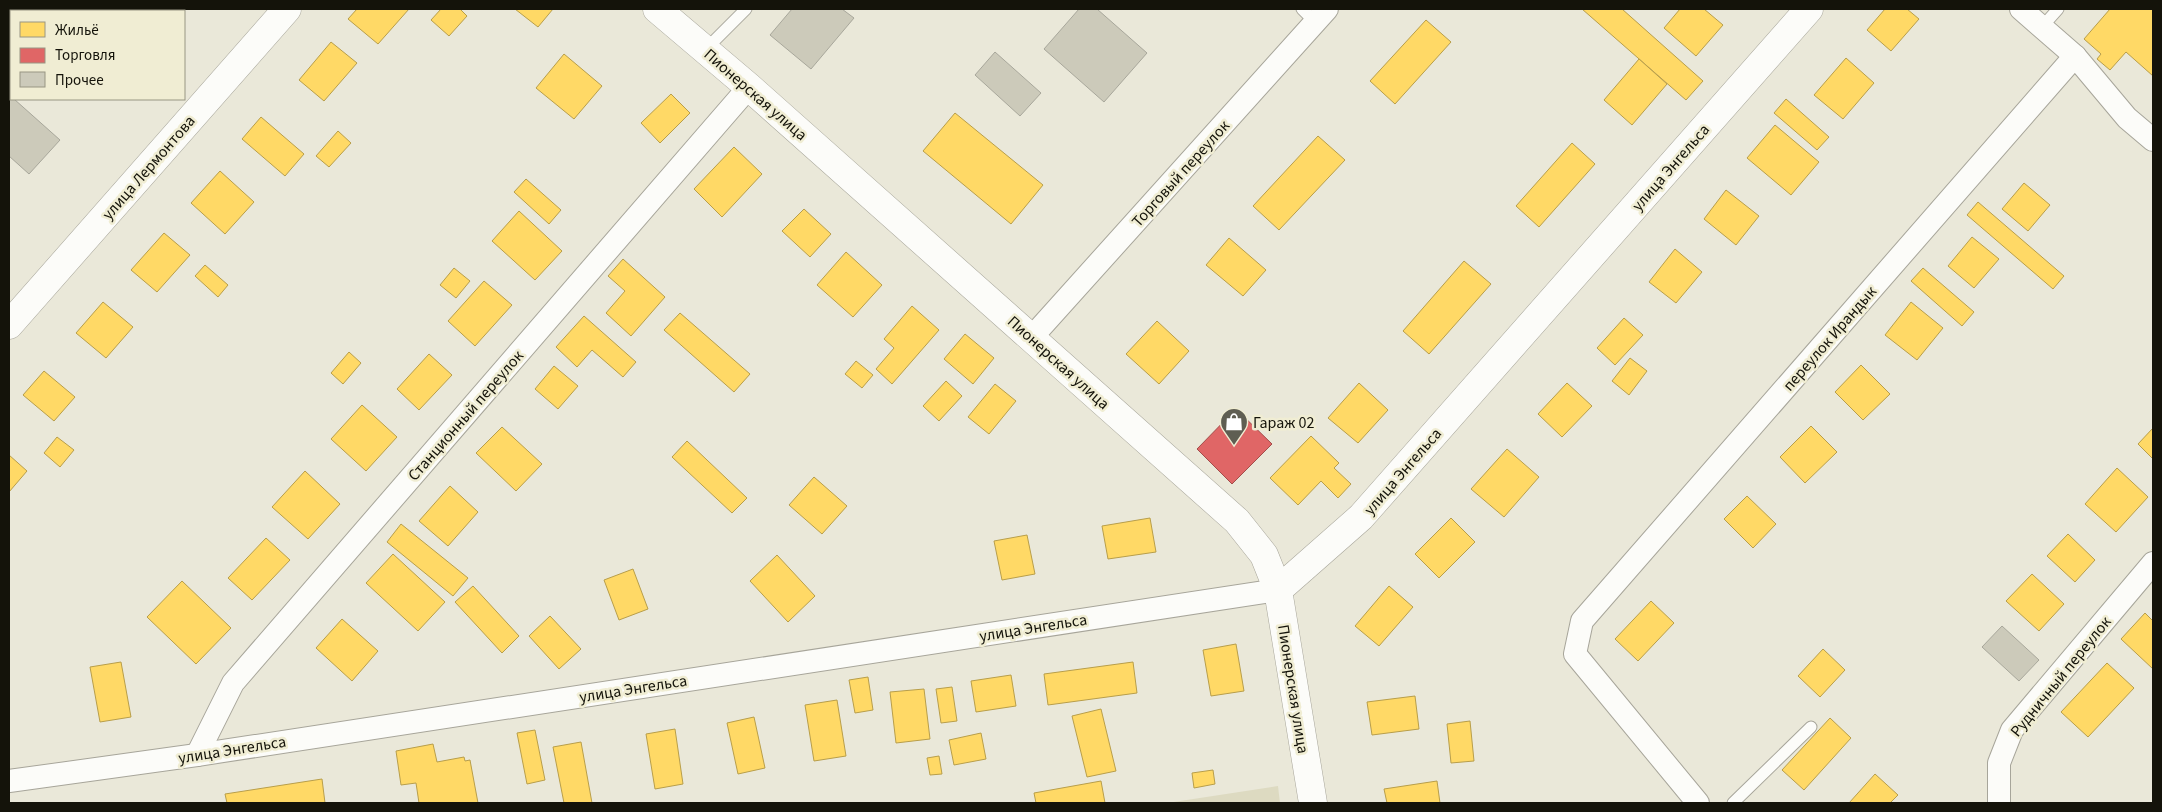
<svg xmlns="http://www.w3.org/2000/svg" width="2162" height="812" font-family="'Source Sans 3',sans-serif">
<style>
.green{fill:#dddac1}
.homes{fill:#ffd966;stroke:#b89e4a}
.shops{fill:#e06666;stroke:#a34d4a}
.building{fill:#cccaba;stroke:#a8a79b}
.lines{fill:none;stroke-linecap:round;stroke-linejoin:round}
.service-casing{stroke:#a7a59a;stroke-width:13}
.minor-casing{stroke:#a7a59a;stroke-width:24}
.tertiary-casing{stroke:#a7a59a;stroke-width:29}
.secondary-casing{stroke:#a7a59a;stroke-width:29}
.service{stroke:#fcfcf9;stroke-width:11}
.minor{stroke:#fcfcf9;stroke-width:22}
.tertiary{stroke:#fcfcf9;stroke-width:28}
.secondary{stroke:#fcfcf9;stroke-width:28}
.labels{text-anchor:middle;stroke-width:5;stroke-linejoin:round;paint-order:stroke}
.street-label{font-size:16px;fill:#14130a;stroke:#f0edd3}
.poi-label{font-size:16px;fill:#14130a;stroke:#f0edd3;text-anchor:start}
</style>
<rect width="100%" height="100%" fill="#eae8d9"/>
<path class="green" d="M1278 786 1280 803H1167Z"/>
<g class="homes">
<path d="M357 9H409L378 44 348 19Z"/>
<path d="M441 9H460L467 16 449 36 431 20Z"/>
<path d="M515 9H553L538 27Z"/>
<path d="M1582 9H1622L1703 81 1686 100Z"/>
<path d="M1680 9H1704L1723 25 1696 56 1664 28Z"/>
<path d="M1885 9H1907L1919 19 1891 51 1867 30Z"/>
<path d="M2110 9H2153V76L2126 52 2110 70 2097 59 2101 54 2084 39Z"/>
<path d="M1426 20 1451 42 1395 104 1370 81Z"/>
<path d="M331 42 357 63 324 101 299 80Z"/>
<path d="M564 54 602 86 574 119 536 88Z"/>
<path d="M1846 58 1874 83 1843 119 1814 95Z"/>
<path d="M1639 59 1667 84 1632 125 1604 100Z"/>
<path d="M671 94 690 113 660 143 641 123Z"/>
<path d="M1786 99 1829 137 1817 150 1774 113Z"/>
<path d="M955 113 1043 185 1011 224 923 151Z"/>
<path d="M261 117 304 154 285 176 242 139Z"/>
<path d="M1775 125 1819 162 1791 195 1747 158Z"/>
<path d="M338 131 351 143 329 167 316 156Z"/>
<path d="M1318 136 1345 160 1279 230 1253 206Z"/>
<path d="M1572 143 1595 164 1539 227 1516 206Z"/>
<path d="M734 147 762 174 722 217 694 189Z"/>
<path d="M220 171 254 202 225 234 191 203Z"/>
<path d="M526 179 561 210 549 224 514 192Z"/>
<path d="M2024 183 2050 205 2028 231 2002 209Z"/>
<path d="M1726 190 1759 216 1736 245 1704 219Z"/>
<path d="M1978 202 2064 276 2053 289 1967 215Z"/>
<path d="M804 209 831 234 810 257 782 231Z"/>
<path d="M519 211 562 251 535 280 492 241Z"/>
<path d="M164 233 190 255 157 292 131 270Z"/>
<path d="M1972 237 1999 259 1974 288 1948 266Z"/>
<path d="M1229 238 1266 270 1243 296 1206 265Z"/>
<path d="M1675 249 1702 272 1676 303 1649 282Z"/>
<path d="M846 252 882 285 853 317 817 285Z"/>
<path d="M623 259 665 297 631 336 606 313 625 291 608 276Z"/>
<path d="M1464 261 1491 284 1429 354 1403 331Z"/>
<path d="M205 265 228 285 218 297 195 276Z"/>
<path d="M454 268 470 281 456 298 440 285Z"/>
<path d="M1923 268 1974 312 1962 326 1911 281Z"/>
<path d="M484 281 512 305 475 346 448 321Z"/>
<path d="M103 302 133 327 106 358 76 333Z"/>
<path d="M1911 302 1943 328 1917 360 1885 335Z"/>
<path d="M912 306 939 330 892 384 876 369 894 348 884 339Z"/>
<path d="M680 313 750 374 734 392 664 330Z"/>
<path d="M584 316 636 362 623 377 592 350 577 367 556 347Z"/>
<path d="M1624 318 1643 335 1615 365 1597 348Z"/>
<path d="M1157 321 1189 351 1159 384 1126 354Z"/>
<path d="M965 334 994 358 973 384 944 359Z"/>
<path d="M349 352 361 363 343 384 331 373Z"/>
<path d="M429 354 452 375 419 410 397 389Z"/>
<path d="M1630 358 1647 371 1629 395 1612 381Z"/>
<path d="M856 361 873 375 862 388 845 374Z"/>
<path d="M1861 365 1890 394 1863 420 1835 392Z"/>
<path d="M554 366 578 386 558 409 535 389Z"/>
<path d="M44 371 75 397 54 421 23 395Z"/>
<path d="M946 381 962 396 939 421 923 406Z"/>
<path d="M1359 383 1388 410 1358 443 1328 418Z"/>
<path d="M1567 383 1592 406 1562 437 1538 414Z"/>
<path d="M995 384 1016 401 989 434 968 417Z"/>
<path d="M362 405 397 437 366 471 331 439Z"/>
<path d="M1811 426 1837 452 1805 483 1780 457Z"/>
<path d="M502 427 542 464 516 491 476 453Z"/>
<path d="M2153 428V459L2138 444Z"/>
<path d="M1311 436 1339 463 1334 468 1351 484 1338 498 1321 481 1298 505 1270 478Z"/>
<path d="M57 437 74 450 60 467 44 453Z"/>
<path d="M687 441 747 498 732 513 672 457Z"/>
<path d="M1507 449 1539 477 1504 517 1471 489Z"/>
<path d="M9 455 27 471 9 492Z"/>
<path d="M2117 468 2148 497 2116 532 2085 504Z"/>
<path d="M305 471 340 504 308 539 272 507Z"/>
<path d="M814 477 847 506 822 534 789 505Z"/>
<path d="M450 486 478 512 448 546 419 521Z"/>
<path d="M1747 496 1776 524 1753 548 1724 519Z"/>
<path d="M1150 518 1156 552 1108 559 1102 526Z"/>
<path d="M1451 518 1475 542 1439 578 1415 554Z"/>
<path d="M401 524 468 578 453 596 387 542Z"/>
<path d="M2068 534 2095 560 2075 582 2047 556Z"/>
<path d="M1027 535 1035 574 1002 580 994 541Z"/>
<path d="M266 538 290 560 252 600 228 578Z"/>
<path d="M393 554 445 602 418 631 366 583Z"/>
<path d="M777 555 815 596 788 622 750 581Z"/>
<path d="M633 569 648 609 619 620 604 580Z"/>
<path d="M2032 574 2064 604 2039 631 2006 601Z"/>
<path d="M182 581 231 628 196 664 147 617Z"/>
<path d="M473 586 519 636 502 653 455 602Z"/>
<path d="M1389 586 1413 607 1379 646 1355 626Z"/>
<path d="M1651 601 1674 623 1638 661 1615 639Z"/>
<path d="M2145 613 2153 621V669L2121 639Z"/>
<path d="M550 616 581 649 559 669 529 636Z"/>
<path d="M342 619 378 651 352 681 316 648Z"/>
<path d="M1236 644 1244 691 1211 696 1203 650Z"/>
<path d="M1823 649 1845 670 1820 697 1798 676Z"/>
<path d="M121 662 131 717 100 722 90 667Z"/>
<path d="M1133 662 1137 693 1048 705 1044 674Z"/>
<path d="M2107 663 2134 688 2088 737 2061 712Z"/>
<path d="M1011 675 1016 706 976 712 971 681Z"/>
<path d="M868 677 873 710 855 713 849 680Z"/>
<path d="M952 687 957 721 941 723 936 689Z"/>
<path d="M924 689 930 739 896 743 890 692Z"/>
<path d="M1415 696 1419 729 1372 735 1367 702Z"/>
<path d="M837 700 846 756 814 761 805 705Z"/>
<path d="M1101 709 1116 771 1087 777 1072 716Z"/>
<path d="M754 717 765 768 738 774 727 723Z"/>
<path d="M1830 718 1851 738 1804 790 1782 770Z"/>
<path d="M1470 721 1474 761 1451 763 1447 724Z"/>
<path d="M675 729 683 784 655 789 646 734Z"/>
<path d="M535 730 545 780 527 784 517 733Z"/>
<path d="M981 733 986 759 954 765 949 740Z"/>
<path d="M581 742 592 803H564L553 747Z"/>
<path d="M433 744 437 762 464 757 465 761 470 760 478 803H419L416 783 401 785 396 751Z"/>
<path d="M939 756 942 774 930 775 927 758Z"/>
<path d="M1213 770 1215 784 1194 788 1192 773Z"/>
<path d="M1875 774 1898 795 1890 803H1849Z"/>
<path d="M322 779 325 803H227L225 794Z"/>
<path d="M1101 781 1105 803H1036L1034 793Z"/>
<path d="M1437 781 1440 803H1387L1384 789Z"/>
</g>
<path class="shops" d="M1236 409 1272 444 1232 484 1197 449Z"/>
<g class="building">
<path d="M81 9H177L175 11H84Z"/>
<path d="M792 9H842L854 18 811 69 770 35Z"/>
<path d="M1079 9H1097L1147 53 1104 102 1044 49Z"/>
<path d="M995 52 1041 93 1020 116 975 75Z"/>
<path d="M10 95 11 99H14L60 140 29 174 9 156V97Z"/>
<path d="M2002 626 2039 660 2019 681 1982 647Z"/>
</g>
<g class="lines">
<defs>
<g id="service">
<path d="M1302 9 1315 22"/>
<path d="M2042 27 2058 9"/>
<path d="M706 49 746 9"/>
<path d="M1733 803 1811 727"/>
</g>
<g id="minor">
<path d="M2021 9 2075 56 2127 118 2153 140"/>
<path d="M1032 337 1327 9"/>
<path d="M197 755 233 683 749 87"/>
<path d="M9 781 197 755 1278 590"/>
<path d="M1698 803 1575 654 1582 621 2075 56"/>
<path d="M1999 803V763L2012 730 2153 563"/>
</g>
<g id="tertiary">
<path d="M657 9 749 87 1237 521 1264 555 1278 590 1313 803"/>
<path d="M1278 590 1361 517 1809 9"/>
</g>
<path id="secondary" d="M9 325 287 9"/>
</defs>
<use href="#service" class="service-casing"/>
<use href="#minor" class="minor-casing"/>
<use href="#tertiary" class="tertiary-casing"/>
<use href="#secondary" class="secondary-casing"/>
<use href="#service" class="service"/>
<use href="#minor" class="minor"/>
<use href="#tertiary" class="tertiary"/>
<use href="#secondary" class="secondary"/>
</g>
<defs>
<symbol id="shop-pin" viewBox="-11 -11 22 30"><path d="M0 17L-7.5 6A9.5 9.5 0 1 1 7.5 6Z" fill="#5f5e52" stroke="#f0edd3"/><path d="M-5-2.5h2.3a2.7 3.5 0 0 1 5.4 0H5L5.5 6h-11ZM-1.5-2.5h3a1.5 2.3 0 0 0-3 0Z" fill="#fff"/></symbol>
</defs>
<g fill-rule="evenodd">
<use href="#shop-pin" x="1218" y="406" width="32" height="43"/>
</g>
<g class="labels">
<g class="street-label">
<text transform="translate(756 94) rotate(41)" y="6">Пионерская улица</text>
<text transform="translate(148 167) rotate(-49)" y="6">улица Лермонтова</text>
<text transform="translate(1670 167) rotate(-49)" y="6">улица Энгельса</text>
<text transform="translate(1180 173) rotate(-48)" y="6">Торговый переулок</text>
<text transform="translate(1829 338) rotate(-49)" y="6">переулок Ирандык</text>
<text transform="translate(1059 362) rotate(42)" y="6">Пионерская улица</text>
<text transform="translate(465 415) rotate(-49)" y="6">Станционный переулок</text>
<text transform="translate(1402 471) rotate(-49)" y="6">улица Энгельса</text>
<text transform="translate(1033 627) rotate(-9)" y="6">улица Энгельса</text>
<text transform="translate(2060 676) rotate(-51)" y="6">Рудничный переулок</text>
<text transform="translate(633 688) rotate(-9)" y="6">улица Энгельса</text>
<text transform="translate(1294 689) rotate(81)" y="6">Пионерская улица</text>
<text transform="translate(232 749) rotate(-9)" y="6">улица Энгельса</text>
</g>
<g class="poi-label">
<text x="1253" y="428">Гараж 02</text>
</g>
</g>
<rect width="2162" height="812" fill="none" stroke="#14130a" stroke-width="20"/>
<rect x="10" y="10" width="175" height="90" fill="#f0edd3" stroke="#989683"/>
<rect x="20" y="22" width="25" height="15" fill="#ffd966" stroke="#989683"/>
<text x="55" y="35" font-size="15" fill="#14130a">Жильё</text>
<rect x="20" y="48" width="25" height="15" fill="#e06666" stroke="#989683"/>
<text x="55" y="60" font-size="15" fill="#14130a">Торговля</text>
<rect x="20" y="72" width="25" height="15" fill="#cccaba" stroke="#989683"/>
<text x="55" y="85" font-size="15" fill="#14130a">Прочее</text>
</svg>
